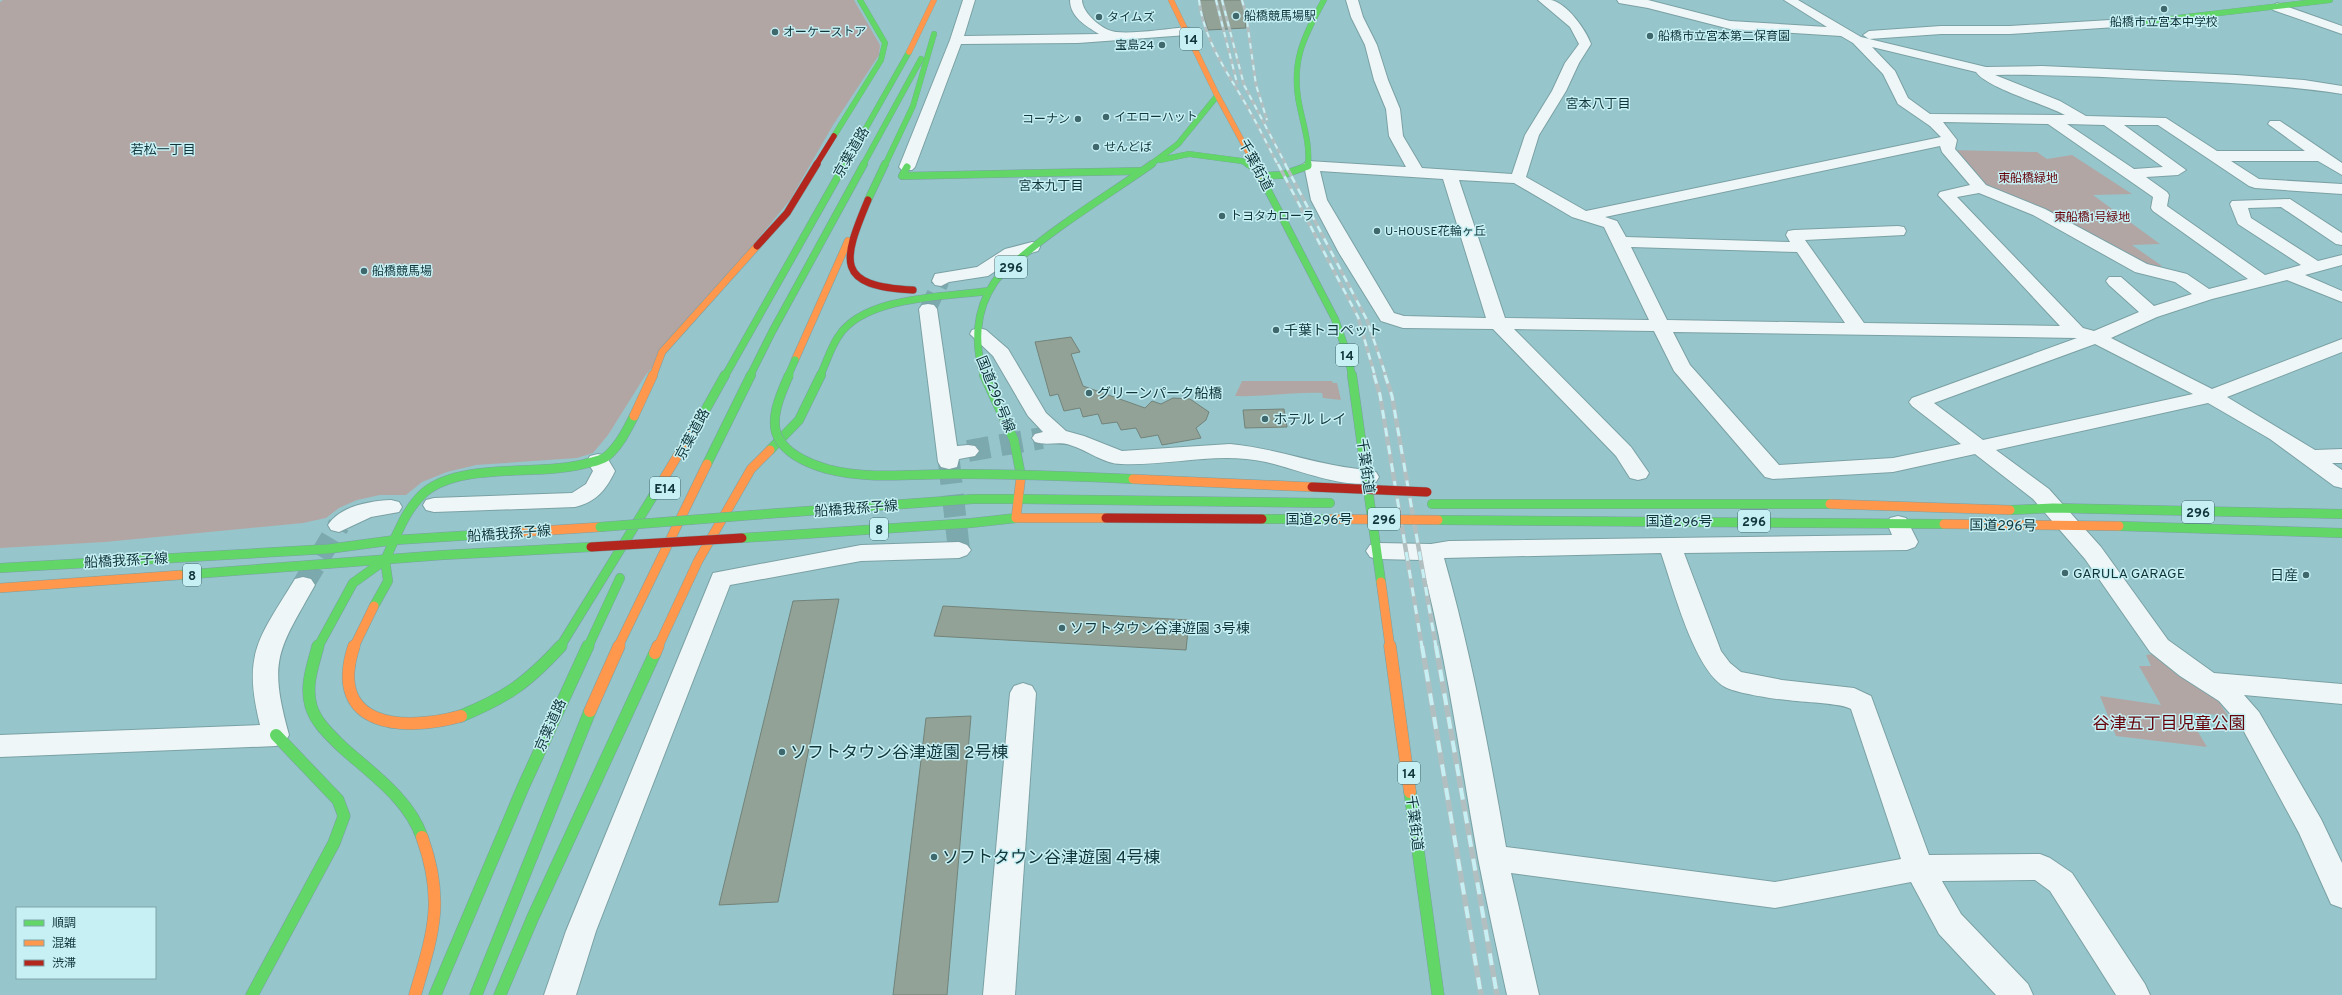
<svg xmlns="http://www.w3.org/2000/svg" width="2342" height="995" font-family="Overpass,'Noto Sans JP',sans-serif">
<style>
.green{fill:#b2a6a5}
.building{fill:#92a296;stroke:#72837a}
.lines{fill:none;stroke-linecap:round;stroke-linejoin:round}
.street-tunnel-far1{stroke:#7ba9ae;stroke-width:17;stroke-dasharray:17 8;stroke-linecap:butt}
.street-tunnel{stroke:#7ba9ae;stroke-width:22;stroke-dasharray:22 11;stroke-linecap:butt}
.street-casing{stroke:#7aa1a5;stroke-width:2}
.fast-far3-casing{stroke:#7aa1a5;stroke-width:6}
.fast-far2-casing{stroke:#7aa1a5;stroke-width:8}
.fast-far1-casing{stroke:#7aa1a5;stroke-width:10}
.fast-casing{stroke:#7aa1a5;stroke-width:13}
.slow-far3-casing{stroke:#7aa1a5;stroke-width:6}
.slow-far2-casing{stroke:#7aa1a5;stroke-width:8}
.slow-far1-casing{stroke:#7aa1a5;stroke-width:10}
.slow-casing{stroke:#7aa1a5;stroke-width:13}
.jam-far2-casing{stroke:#7aa1a5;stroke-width:6}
.jam-far1-casing{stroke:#7aa1a5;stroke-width:8}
.jam-casing{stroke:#7aa1a5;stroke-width:10}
.street{fill:#eff6f7;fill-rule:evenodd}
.fast-far3{stroke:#63d668;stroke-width:5.5}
.fast-far2{stroke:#63d668;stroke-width:7}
.fast-far1{stroke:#63d668;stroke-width:9}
.fast{stroke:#63d668;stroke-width:12}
.slow-far3{stroke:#ff974d;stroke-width:5.5}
.slow-far2{stroke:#ff974d;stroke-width:7}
.slow-far1{stroke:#ff974d;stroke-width:9}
.slow{stroke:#ff974d;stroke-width:12}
.jam-far2{stroke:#b3261e;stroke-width:5.5}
.jam-far1{stroke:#b3261e;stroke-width:7}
.jam{stroke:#b3261e;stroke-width:9}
.rail-far3-casing{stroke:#b2bfc1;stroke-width:3}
.rail-far2-casing{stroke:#b2bfc1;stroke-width:3.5}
.rail-far1-casing{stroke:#b2bfc1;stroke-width:4.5}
.rail-casing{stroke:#b2bfc1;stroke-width:5.5}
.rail-far3{stroke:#c7f0f4;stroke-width:2;stroke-dasharray:5.5;stroke-linecap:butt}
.rail-far2{stroke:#c7f0f4;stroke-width:2.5;stroke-dasharray:7;stroke-linecap:butt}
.rail-far1{stroke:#c7f0f4;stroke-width:3;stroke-dasharray:9;stroke-linecap:butt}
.rail{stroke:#c7f0f4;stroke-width:4;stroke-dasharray:12;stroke-linecap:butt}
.fast-bridge-far1-casing{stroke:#7aa1a5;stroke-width:8;stroke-linecap:butt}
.fast-bridge-casing{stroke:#7aa1a5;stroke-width:10;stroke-linecap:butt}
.slow-bridge-casing{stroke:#7aa1a5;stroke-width:10;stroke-linecap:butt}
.jam-bridge-casing{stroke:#7aa1a5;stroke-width:10;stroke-linecap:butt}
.fast-bridge-far1{stroke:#63d668;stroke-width:7}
.fast-bridge{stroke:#63d668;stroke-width:9}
.slow-bridge{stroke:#ff974d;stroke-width:9}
.jam-bridge{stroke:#b3261e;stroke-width:9}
.poi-dot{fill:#3f686d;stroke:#c7f0f4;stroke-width:1.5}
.labels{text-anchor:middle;stroke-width:3;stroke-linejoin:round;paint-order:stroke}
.far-poi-label{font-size:12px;fill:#10363a;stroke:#c7f0f4;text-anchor:start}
.far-park-label{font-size:12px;fill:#650008;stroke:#c7f0f4}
.shield{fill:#c7f0f4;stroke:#476e72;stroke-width:1}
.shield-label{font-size:13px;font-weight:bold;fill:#10363a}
.far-neighbourhood-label{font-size:13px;fill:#10363a;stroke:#c7f0f4}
.street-label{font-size:14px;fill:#10363a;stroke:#c7f0f4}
.poi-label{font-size:14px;fill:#10363a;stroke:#c7f0f4;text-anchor:start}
.near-park-label{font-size:17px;fill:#650008;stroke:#c7f0f4}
.near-poi-label{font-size:17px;fill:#10363a;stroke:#c7f0f4;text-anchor:start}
</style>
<rect width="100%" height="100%" fill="#96c6cb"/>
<g class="green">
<path d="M3 0H854L880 45 879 55 833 125 790 200 645 376 608 435 593 453 577 458 476 465 447 472 422 482 406 495H380L357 500 339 508 326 518 303 523 105 542 0 548V2Z"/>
<path d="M1951 150 2037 152 2047 159 2072 155 2132 194 2093 195 2160 244 2132 245 2162 266 2145 267 1984 188Z"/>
<path d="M1242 381H1332L1333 383H1337L1341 400 1323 398 1322 393C1294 392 1264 397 1235 396Z"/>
<path d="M2154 654 2176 674 2214 694 2228 716 2186 712 2207 747 2116 736 2100 696 2161 705 2139 666H2151L2146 655Z"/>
</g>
<g class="building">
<path d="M1201 0H1243L1246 28 1208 30 1199 2Z"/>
<path d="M1071 337 1080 352 1071 354 1083 386 1145 408 1152 401 1161 404 1173 398 1190 399 1209 412 1206 420 1196 428 1201 438 1162 445 1158 435 1141 438 1136 428 1121 430 1117 422 1102 424 1098 414 1083 417 1080 408 1064 411 1058 394 1050 396 1035 342Z"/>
<path d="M1284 409 1287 427 1245 428 1243 410Z"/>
<path d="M839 599 778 902 719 905 793 601Z"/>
<path d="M943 606 1189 620 1186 650 934 636Z"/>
<path d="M971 716 947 995H893L926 718Z"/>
</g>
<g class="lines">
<path class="street-tunnel-far1" d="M928 309 941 281"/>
<g class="street-tunnel">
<path d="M968 451 1042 438"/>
<path d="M949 462 959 550"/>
<path d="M303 585 339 525"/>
</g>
<defs>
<g id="street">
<path d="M963 0H975L964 36 1099 34C1086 26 1070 17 1070 0H1082C1082 13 1103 31 1116 32 1134 34 1167 29 1187 27L1193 31 1187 35 1078 43 961 44 915 167 912 170H902L899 167 950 40Z"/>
<path d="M1346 0H1358L1363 17 1377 45 1388 80 1400 109 1403 136 1422 168 1512 174 1525 135 1552 91 1565 63 1579 44 1570 27 1538 0C1542 0 1547 0 1551 0 1567 3 1586 30 1591 44L1579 63 1566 91 1539 135 1526 177 1586 211 1941 137 1930 126 1898 104 1883 74 1853 43 1841 36 1730 29 1648 8 1619 3 1617 0H1648L1730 21 1827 27 1784 0H1798L1861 37 1986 67 2042 66 2236 75 2304 80 2342 86V94C2283 85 2224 82 2164 80 2108 77 2051 74 1995 75L2060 101 2086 116 2166 118 2217 151H2305L2268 124 2270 121H2280L2342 163V175L2318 161H2231L2259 179 2342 184V194L2255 188 2249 186 2158 125H2124L2186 170 2178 175 2146 177 2167 192 2169 195 2167 206 2265 275 2301 265 2238 224 2230 204 2232 201 2290 199 2342 233V245L2336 244 2281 207 2248 208 2251 218 2318 261 2342 255V265L2305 275 2342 291V302L2287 280 2212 299 2157 317 2111 338 2212 389 2342 339V352L2227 397 2315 450 2342 449V463H2332L2342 470V488L2334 486 2270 439 2208 403 1996 450 2049 489 2101 547 2168 640 2214 673 2342 684V704L2244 695 2259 712 2321 819 2342 863V908L2331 904 2299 833 2241 726 2219 701 2180 676 2150 652 2085 559 2033 499 1975 454 1893 472 1773 479 1765 477 1674 371 1654 331 1514 329 1631 447 1649 473 1646 478 1638 480 1630 478 1616 456 1493 329 1403 328 1381 321 1339 253 1311 200 1305 170 1300 166 1308 161 1406 167 1389 136 1386 109 1374 80 1365 45 1351 17ZM1872 47 1976 72C1987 88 2044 104 2065 115L1930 114 1908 98 1895 71ZM1943 122 2048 124 2153 197 2151 208 2153 211 2248 279 2209 289 2187 274 2147 264 2045 209 1986 185 1955 149 1957 140ZM2067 124 2104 125 2163 167 2134 169ZM1940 146 1942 152 1970 185 1940 192 1938 195 2060 326 1864 323 1805 240 1904 235 1906 231 1904 227 1898 226 1794 230 1788 231 1786 235 1790 242 1626 237 1617 221 1605 217ZM1320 171 1443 179 1486 318 1404 316 1394 313 1327 200ZM1459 180 1514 183 1572 217 1604 227 1649 320 1505 318ZM1979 193 2033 215 2135 272 2175 282 2192 294 2154 306 2121 277H2109L2106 281 2109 285 2139 312 2094 331 2083 328 1957 197ZM1631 247 1797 252 1845 323 1667 320ZM1673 332 2077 338 1912 398 1909 402 1912 406 1961 444 1893 458 1779 465 1690 365ZM2095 344 2193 394 1983 440 1934 403Z"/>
<path d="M2277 3 2342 26V34L2273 10 2271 7Z"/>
<path d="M2143 18 2147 19 2149 22 2147 25 2010 34H1941L1869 39 1863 35 1869 31 1941 26H2010Z"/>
<path d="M1032 242 1038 243 1040 247 1038 251 1017 257 988 276 949 282 941 286 935 285 932 281 935 274 977 267 1005 249Z"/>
<path d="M928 304 934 305 937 309 957 446 968 445 975 446 979 451 975 456 959 459 957 467 949 469 941 467 938 462 919 309 922 305Z"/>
<path d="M979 328 986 330 1008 349 1046 413 1066 431 1084 436 1122 451 1230 444C1265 447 1298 458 1333 465 1347 468 1362 469 1376 472L1379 477 1376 482C1345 490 1297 469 1266 462 1218 451 1170 466 1121 464 1104 464 1087 450 1070 445 1058 441 1047 446 1035 442L1032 438 1035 434 1043 432 1028 416 993 356 970 334 972 330Z"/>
<path d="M598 454 606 456 615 471C606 490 596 502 575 507L434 512 426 510 423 505 426 500 434 498 572 493 586 484 593 471 587 461 590 456Z"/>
<path d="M391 500 399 502 402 507 399 512 371 517 339 532 331 530 328 525C340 506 370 501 391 500Z"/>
<path d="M1898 516 1906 518 1918 542 1915 547 1907 550 1684 553 1721 651 1730 663 1741 672 1782 680 1854 688 1871 696 1929 855 2040 854 2050 858 2072 873 2145 984 2150 995H2116L2050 891 2035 880 1942 881 1961 914 2028 984 2033 995H1996L1939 934 1911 882 1775 908 1511 873 1539 995H1507C1497 949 1487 904 1478 858 1460 758 1447 658 1421 560L1378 559 1370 557 1366 551 1370 545 1378 543 1431 544 1449 541 1892 535 1887 523 1890 518ZM1661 553C1673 587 1694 670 1725 687 1736 693 1773 699 1787 700 1800 702 1842 703 1851 709L1901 859 1775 882 1506 847C1489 750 1471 653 1444 558Z"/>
<path d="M959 542 967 545 971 550 967 555 959 558 861 561 730 585 596 931 576 995H544L566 931 713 573 861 545Z"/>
<path d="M303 577 311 579 315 585C278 651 268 659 289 735L285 742 276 746 0 757V735L260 725C242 653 259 638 295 579Z"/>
<path d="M1023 683 1032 686 1036 693 1015 995H983L1010 693 1014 686Z"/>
</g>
<g id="fast-far3">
<path d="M2143 22 2330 0"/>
<path d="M834 136 881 60 885 43 860 0"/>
<path d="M1160 160 1189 154 1242 161 1250 165"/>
<path d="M845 165 909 52"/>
<path d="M863 165 921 59"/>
<path d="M885 165 913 106 934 34"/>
<path d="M1150 165 1178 144 1217 96"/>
<path d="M1308 165C1310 145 1304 127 1300 108 1290 63 1303 38 1324 0"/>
</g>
<g id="fast-far2">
<path d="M1248 164 1256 168"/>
<path d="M907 167 902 176 1141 171"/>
<path d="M1260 175 1335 319 1348 356 1352 376"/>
<path d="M1261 176 1282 175 1308 166V164"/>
<path d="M868 200 885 164"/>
<path d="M725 376 845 164"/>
<path d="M750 376 772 332 864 164"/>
<path d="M820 376C826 364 830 349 838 337 863 296 945 297 989 291"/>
<path d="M984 376C974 345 975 311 994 283 1000 273 1011 266 1020 258 1061 223 1108 195 1152 164"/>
</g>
<g id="fast-far1">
<path d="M984 375 1014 440 1021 476"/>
<path d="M1352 375 1381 582"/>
<path d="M688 441 725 375"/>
<path d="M770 450 799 420 821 375"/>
<path d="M707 464 751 375"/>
<path d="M1019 499 1330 503"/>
<path d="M1432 504H1830"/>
<path d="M2010 510 2053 508 2342 514"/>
<path d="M753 515 973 499H1019"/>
<path d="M1262 519H1330"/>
<path d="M1438 520 1944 524"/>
<path d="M2119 526 2342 533"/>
<path d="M742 538 971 523 1016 518"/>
<path d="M385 560C396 538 405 509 425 492 461 462 538 476 584 464 591 462 601 461 607 456 619 446 627 430 634 416"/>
<path d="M0 568 328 549 395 540 523 532"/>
<path d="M180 575 443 555 591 547"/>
<path d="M318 647 353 583 385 560 388 581 374 606"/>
<path d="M560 647 655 493"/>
<path d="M588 647 620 578"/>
</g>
<g id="fast">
<path d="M318 646C313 665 305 686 311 706 316 723 330 735 342 747 371 773 409 799 422 837"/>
<path d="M461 716C507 697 527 683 561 646"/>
<path d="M1410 792 1438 995"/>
<path d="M252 995 334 843 344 816 338 800 276 735"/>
<path d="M435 995 524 785 588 646"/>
<path d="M476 995 590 711"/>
<path d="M500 995 533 917 655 653"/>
</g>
<g id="slow-far3">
<path d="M1171 0 1216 93 1255 165"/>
<path d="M909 52 934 0"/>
</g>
<g id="slow-far2">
<path d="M1254 164 1260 175"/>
<path d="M795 360 848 241"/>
<path d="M653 376 662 352 757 246"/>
</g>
<g id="slow-far1">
<path d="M634 416 653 375"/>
<path d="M1021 476 1016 518H1106"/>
<path d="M655 493 695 427"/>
<path d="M1830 504 2010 510"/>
<path d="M1944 524 2119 526"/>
<path d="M523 532 600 527"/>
<path d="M1381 582 1390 647"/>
<path d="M0 588 180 575"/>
<path d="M354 647 374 606"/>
<path d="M618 647 707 464"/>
<path d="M658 647 698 561 751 469 770 450"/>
</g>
<g id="slow">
<path d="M354 646C327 728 404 732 461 716"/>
<path d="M1390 646 1410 792"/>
<path d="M655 653 658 646"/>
<path d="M590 711 619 646"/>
<path d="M415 995C433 933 445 901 422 837"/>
</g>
<path id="jam-far2" d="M816 165 834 136"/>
<g id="jam-far1">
<path d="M868 200C842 262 835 286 913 290"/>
<path d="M757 246 787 213 817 164"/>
</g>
<path id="jam" d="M1106 518 1262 519"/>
</defs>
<use href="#street" class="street-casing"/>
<use href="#fast-far3" class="fast-far3-casing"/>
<use href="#fast-far2" class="fast-far2-casing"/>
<use href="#fast-far1" class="fast-far1-casing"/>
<use href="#fast" class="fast-casing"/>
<use href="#slow-far3" class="slow-far3-casing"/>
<use href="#slow-far2" class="slow-far2-casing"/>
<use href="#slow-far1" class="slow-far1-casing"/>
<use href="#slow" class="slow-casing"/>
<use href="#jam-far2" class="jam-far2-casing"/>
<use href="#jam-far1" class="jam-far1-casing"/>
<use href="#jam" class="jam-casing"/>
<use href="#street" class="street"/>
<use href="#fast-far3" class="fast-far3"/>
<use href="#fast-far2" class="fast-far2"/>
<use href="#fast-far1" class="fast-far1"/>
<use href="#fast" class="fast"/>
<use href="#slow-far3" class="slow-far3"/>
<use href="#slow-far2" class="slow-far2"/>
<use href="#slow-far1" class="slow-far1"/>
<use href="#slow" class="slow"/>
<use href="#jam-far2" class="jam-far2"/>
<use href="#jam-far1" class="jam-far1"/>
<use href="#jam" class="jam"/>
<defs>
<g id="rail-far3">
<path d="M1199 0C1204 41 1228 73 1248 108 1259 127 1268 146 1278 165"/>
<path d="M1216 0 1237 83"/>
<path d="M1222 0 1244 85 1286 165"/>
<path d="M1242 0 1246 14 1256 85 1267 120"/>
</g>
<g id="rail-far2">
<path d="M1278 164 1358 317 1375 376"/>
<path d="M1285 164 1367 320 1386 376"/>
</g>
<g id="rail-far1">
<path d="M1374 375 1380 395 1422 647"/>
<path d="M1385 375 1392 396 1436 647"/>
</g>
<g id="rail">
<path d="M1422 646 1481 995"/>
<path d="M1436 646 1497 995"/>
</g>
</defs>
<use href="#rail-far3" class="rail-far3-casing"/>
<use href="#rail-far2" class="rail-far2-casing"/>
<use href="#rail-far1" class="rail-far1-casing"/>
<use href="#rail" class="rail-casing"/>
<use href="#rail-far3" class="rail-far3"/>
<use href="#rail-far2" class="rail-far2"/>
<use href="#rail-far1" class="rail-far1"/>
<use href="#rail" class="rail"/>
<defs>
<path id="fast-bridge-far1" d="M788 376 795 360"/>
<g id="fast-bridge">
<path d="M789 375C781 393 768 421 779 439 788 455 810 464 827 469 869 480 914 474 957 474 1016 474 1074 476 1133 479"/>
<path d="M600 527 753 515"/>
</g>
<g id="slow-bridge">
<path d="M1133 479 1312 487"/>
<path d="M1330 519 1438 520"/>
</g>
<g id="jam-bridge">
<path d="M1312 487 1427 492"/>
<path d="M591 547 742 538"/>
</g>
</defs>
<use href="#fast-bridge-far1" class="fast-bridge-far1-casing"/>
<use href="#fast-bridge" class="fast-bridge-casing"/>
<use href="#slow-bridge" class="slow-bridge-casing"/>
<use href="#jam-bridge" class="jam-bridge-casing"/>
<use href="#fast-bridge-far1" class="fast-bridge-far1"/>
<use href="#fast-bridge" class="fast-bridge"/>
<use href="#slow-bridge" class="slow-bridge"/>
<use href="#jam-bridge" class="jam-bridge"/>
</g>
<g class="poi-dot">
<circle cx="2164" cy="9" r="4"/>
<circle cx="1236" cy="16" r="4"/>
<circle cx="1099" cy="17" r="4"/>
<circle cx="775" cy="32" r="4"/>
<circle cx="1650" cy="36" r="4"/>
<circle cx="1162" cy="45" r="4"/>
<circle cx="1106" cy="117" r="4"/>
<circle cx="1078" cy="119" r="4"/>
<circle cx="1096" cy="147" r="4"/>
<circle cx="1222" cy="216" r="4"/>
<circle cx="1377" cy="231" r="4"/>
<circle cx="364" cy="271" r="4"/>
<circle cx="1276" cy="330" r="4"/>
<circle cx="1089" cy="393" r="4"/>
<circle cx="1265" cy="419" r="4"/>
<circle cx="2065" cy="573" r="4"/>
<circle cx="2306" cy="575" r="4"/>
<circle cx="1062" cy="628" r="4"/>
<circle cx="782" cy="752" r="4"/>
<circle cx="934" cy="857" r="4"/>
</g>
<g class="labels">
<g class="far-poi-label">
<text x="1244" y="20">船橋競馬場駅</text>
<text x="1107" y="21">タイムズ</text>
<text x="2164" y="26" text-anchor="middle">船橋市立宮本中学校</text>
<text x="783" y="36">オーケーストア</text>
<text x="1658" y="40">船橋市立宮本第二保育園</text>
<text x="1154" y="49" text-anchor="end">宝島24</text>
<text x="1114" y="121">イエローハット</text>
<text x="1070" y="123" text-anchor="end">コーナン</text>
<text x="1104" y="151">せんどば</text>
<text x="1230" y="220">トヨタカローラ</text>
<text x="1385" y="235">U-HOUSE花輪ヶ丘</text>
<text x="372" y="275">船橋競馬場</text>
</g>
<g class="far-park-label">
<text x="2028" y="182">東船橋緑地</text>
<text x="2092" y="221">東船橋1号緑地</text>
</g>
<g class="shield">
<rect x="1180" y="28" width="22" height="22" rx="3"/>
<rect x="995" y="256" width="32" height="22" rx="3"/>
<rect x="1336" y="344" width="22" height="22" rx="3"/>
<rect x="650" y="477" width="30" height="22" rx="3"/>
<rect x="2182" y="501" width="32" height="22" rx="3"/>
<rect x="1368" y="508" width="32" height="22" rx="3"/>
<rect x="1738" y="510" width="32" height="22" rx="3"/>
<rect x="870" y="518" width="18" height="22" rx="3"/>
<rect x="183" y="564" width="18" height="22" rx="3"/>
<rect x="1398" y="762" width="22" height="22" rx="3"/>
</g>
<g class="shield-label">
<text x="1191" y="44">14</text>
<text x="1011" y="272">296</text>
<text x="1347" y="360">14</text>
<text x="665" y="493">E14</text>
<text x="2198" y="517">296</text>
<text x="1384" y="524">296</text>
<text x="1754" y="526">296</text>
<text x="879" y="534">8</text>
<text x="192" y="580">8</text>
<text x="1409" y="778">14</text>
</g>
<g class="far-neighbourhood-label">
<text x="1598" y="108">宮本八丁目</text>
<text x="163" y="154">若松一丁目</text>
<text x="1051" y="190">宮本九丁目</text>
</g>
<g class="street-label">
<text transform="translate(851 152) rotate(-60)" y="5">京葉道路</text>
<text transform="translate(1256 165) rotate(62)" y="5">千葉街道</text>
<text transform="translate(996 394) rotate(68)" y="5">国道296号線</text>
<text transform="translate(692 434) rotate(-62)" y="5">京葉道路</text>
<text transform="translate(1366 466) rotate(82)" y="5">千葉街道</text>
<text transform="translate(856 508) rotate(-4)" y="5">船橋我孫子線</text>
<text x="1319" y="524">国道296号</text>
<text x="1679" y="526">国道296号</text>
<text transform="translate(2003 525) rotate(1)" y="5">国道296号</text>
<text transform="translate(509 533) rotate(-4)" y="5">船橋我孫子線</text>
<text transform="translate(126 560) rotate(-3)" y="5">船橋我孫子線</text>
<text transform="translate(550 725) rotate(-66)" y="5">京葉道路</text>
<text transform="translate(1415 823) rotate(83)" y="5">千葉街道</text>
</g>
<g class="poi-label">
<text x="1284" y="335">千葉トヨペット</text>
<text x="1097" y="398">グリーンパーク船橋</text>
<text x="1273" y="424">ホテル レイ</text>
<text x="2073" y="578">GARULA GARAGE</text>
<text x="2298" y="580" text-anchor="end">日産</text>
<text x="1070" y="633">ソフトタウン谷津遊園 3号棟</text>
</g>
<g class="near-park-label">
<text x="2169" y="729">谷津五丁目児童公園</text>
</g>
<g class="near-poi-label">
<text x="790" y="758">ソフトタウン谷津遊園 2号棟</text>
<text x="942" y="863">ソフトタウン谷津遊園 4号棟</text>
</g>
</g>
<rect x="16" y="907" width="140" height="72" fill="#c7f0f4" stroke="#7ea6aa"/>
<rect x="24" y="920" width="20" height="6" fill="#63d668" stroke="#7ea6aa"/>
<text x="52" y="927" font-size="12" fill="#10363a">順調</text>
<rect x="24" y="940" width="20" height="6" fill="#ff974d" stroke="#7ea6aa"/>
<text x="52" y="947" font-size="12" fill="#10363a">混雑</text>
<rect x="24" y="960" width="20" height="6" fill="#b3261e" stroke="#7ea6aa"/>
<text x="52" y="967" font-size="12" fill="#10363a">渋滞</text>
</svg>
